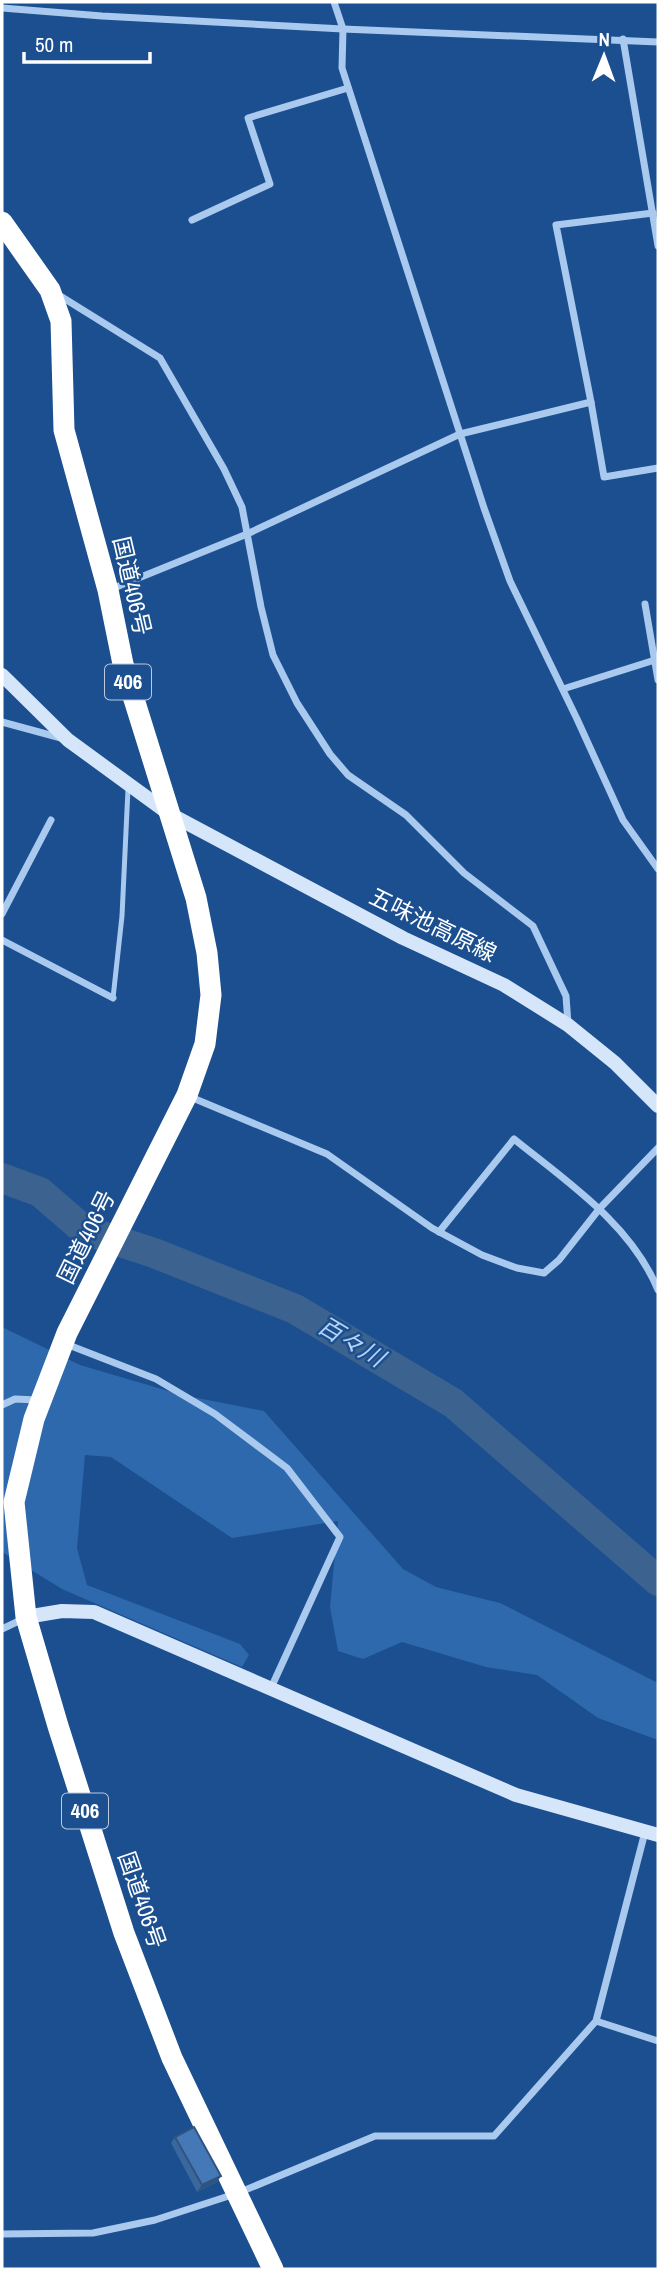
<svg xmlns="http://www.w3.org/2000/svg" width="660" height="2271" font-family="'Archivo Narrow','Noto Sans JP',sans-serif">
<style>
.green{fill:#2e69ad}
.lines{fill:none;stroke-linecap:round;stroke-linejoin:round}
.river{stroke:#3c6290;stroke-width:30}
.lane{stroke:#a9c9ee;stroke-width:5}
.street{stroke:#a9c9ee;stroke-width:7}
.secondary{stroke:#d6e6fa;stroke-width:14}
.highway{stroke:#fff;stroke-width:21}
.wall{fill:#3a679d}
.shaded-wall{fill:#305480}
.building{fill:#4478b7;stroke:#305480;stroke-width:2}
.labels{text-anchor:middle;stroke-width:5;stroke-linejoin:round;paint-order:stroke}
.shield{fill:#1b4f8f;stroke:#bbcadd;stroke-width:2}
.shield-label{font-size:21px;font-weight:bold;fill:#fff}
.street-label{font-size:23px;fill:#fff;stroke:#1b4f8f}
.water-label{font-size:24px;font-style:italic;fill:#b5d3f5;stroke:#1b4f8f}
</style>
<rect width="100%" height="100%" fill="#1b4f8f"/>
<path class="green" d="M2 1327 80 1365 182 1395 264 1411 403 1569 436 1587 500 1603 658 1683V1740L598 1718 537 1675 486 1667 402 1642 363 1659 338 1651 330 1607 338 1521 232 1538 111 1457 85 1455 77 1548 87 1585 240 1644 249 1655 242 1667 62 1589 2 1552Z"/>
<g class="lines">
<path class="river" d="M2 1178 40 1192 84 1230 154 1253 295 1309 453 1403 658 1581"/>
<path class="lane" d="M113 998 122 916 128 789"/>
<g class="street">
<path d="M334 2 343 29 342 68 484 508 510 581 577 719 623 820 658 869"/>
<path d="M2 8 102 16 343 29 658 42"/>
<path d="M623 39 658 246"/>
<path d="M192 220 270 184 248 118 348 88"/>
<path d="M57 294 160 358 224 469 242 507 261 607 273 655 297 703 330 754 348 775 406 815 464 873 533 926 566 996 568 1024"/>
<path d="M591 402 556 225 653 213"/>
<path d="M109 590 247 534 460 434 591 402 604 477 658 468"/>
<path d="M645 604 658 680"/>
<path d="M563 689 658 659"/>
<path d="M2 722 61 738"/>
<path d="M2 914 51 820"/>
<path d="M2 940 113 998"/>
<path d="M188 1096 327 1154 432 1228 482 1255 517 1268 544 1273 559 1260 600 1208 658 1148"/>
<path d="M439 1232 514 1139C567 1182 631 1224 658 1290"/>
<path d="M66 1344 156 1379 215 1414 287 1468 340 1537 271 1688"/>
<path d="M2 1405 15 1399 37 1400"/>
<path d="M2 1629 23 1619"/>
<path d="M596 2021 658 2041"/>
<path d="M2 2234 93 2233 155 2220 238 2193 375 2136H494L596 2021 645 1832"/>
</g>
<g class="secondary">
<path d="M2 675 68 740 168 813 403 938 504 985 568 1025 615 1063 658 1106"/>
<path d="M26 1617 62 1611 94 1612 516 1795 658 1835"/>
</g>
<path class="highway" d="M2 222 50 290 61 321 64 430 108 590 123 664 196 898 207 953 211 995 205 1044 187 1095 67 1333 34 1419 14 1502 26 1617 58 1726 124 1933 172 2058 273 2269"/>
</g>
<path class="wall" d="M175 2137 221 2176 216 2183 197 2192 171 2143Z"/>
<path class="shaded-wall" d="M221 2176 216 2183 197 2192 202 2185Z"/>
<path class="building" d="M194 2127 221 2176 202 2185 175 2137Z"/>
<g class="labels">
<g class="shield">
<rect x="105" y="664.5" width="46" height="35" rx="5"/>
<rect x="62" y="1793.5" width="46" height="35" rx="5"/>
</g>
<g class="shield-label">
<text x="128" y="689">406</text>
<text x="85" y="1818">406</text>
</g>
<g class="street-label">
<text transform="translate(132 586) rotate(77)" y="8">国道406号</text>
<text transform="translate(433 925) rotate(26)" y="8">五味池高原線</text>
<text transform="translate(86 1237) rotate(-64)" y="8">国道406号</text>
<text transform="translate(142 1900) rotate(71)" y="8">国道406号</text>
</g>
<g class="water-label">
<text transform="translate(351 1342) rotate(31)" y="8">百々川</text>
</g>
</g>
<rect width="660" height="2271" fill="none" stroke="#ffffff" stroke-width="7"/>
<g transform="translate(604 56) rotate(1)" stroke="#1b4f8f" stroke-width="5" paint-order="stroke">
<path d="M0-5L12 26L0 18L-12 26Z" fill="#ffffff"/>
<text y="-10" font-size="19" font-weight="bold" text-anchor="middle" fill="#ffffff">N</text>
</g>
<path d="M24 52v10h126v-10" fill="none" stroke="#ffffff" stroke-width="3.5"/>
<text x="35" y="52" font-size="21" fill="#ffffff" stroke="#1b4f8f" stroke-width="5" paint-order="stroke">50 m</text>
</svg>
